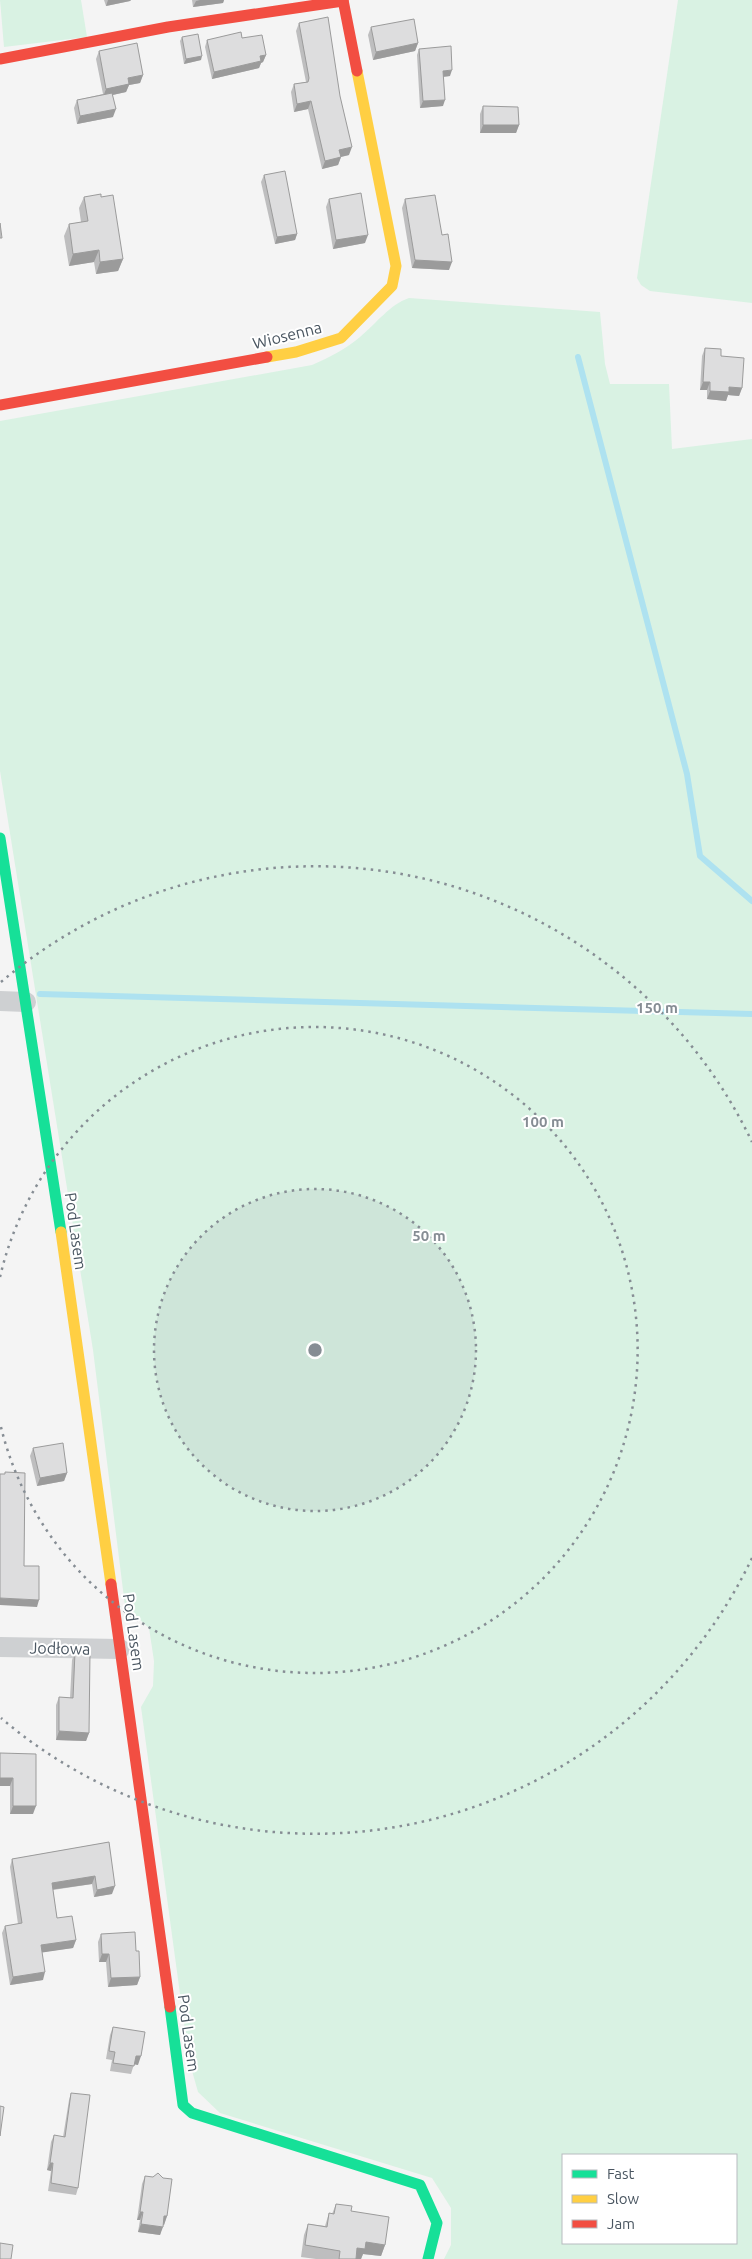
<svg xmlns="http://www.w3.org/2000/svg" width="752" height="2259" font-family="Ubuntu,sans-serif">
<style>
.green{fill:#d9f2e3;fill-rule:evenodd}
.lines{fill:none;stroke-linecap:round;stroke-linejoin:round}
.stream{stroke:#aee2f0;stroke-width:6}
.street{stroke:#ced0d2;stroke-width:20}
.fast{stroke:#16e098;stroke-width:11}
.slow{stroke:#ffcf43;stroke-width:11}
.jam{stroke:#f24e42;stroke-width:11}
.wall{fill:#bebebf}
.shaded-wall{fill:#9b9b9b}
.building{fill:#ddddde;stroke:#9b9b9b}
.ring{fill:none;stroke:#868d94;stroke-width:2.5;stroke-dasharray:2.5 5}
.labels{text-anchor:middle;stroke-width:4;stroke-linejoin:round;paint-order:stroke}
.street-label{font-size:16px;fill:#4a5661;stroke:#fff}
.centre{fill:#868d94;stroke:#fff;stroke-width:2.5}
.ring-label{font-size:15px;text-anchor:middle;font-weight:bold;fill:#868d94;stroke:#fff;stroke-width:4;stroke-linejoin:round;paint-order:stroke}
</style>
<rect width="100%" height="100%" fill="#f4f4f4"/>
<g class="green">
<path d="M0 0H81L87 37 4 47Z"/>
<path d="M678 0H752V303L650 291 641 285 637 278Z"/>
<path d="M409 298 600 312 605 364 610 384H669L672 449 752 439V2259H444L451 2245V2208L432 2178 220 2113 198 2092 189 2060 141 1707 153 1686 154 1661 149 1628 125 1606 93 1350 0 771V421L312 365C330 357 346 349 360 337 377 323 389 305 409 298ZM563 2155H736V2243H563Z"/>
</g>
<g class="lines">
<g class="stream">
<path d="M578 357 687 774 700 856 752 901"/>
<path d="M40 994 752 1014"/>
</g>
<g class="street">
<path d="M0 1001 26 1002"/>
<path d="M0 1647 120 1649"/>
</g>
<g class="fast">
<path d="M0 838 61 1232"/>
<path d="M170 2007 183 2105 192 2113 420 2185 437 2223 428 2259"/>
</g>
<g class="slow">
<path d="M267 357 296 352 341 338 392 286 396 266 357 71"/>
<path d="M61 1232 111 1584"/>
</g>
<g class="jam">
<path d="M343 0 357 71"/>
<path d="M0 59 168 27 343 1"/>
<path d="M0 405 267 357"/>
<path d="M111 1584 170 2007"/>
</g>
</g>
<g class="wall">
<path d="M104 0H131L130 1 106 6Z"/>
<path d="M192 0H224L223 3 193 7Z"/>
<path d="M299 23 349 155 341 157 338 165 322 169 308 109 294 112 291 92 294 84 306 82 296 31Z"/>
<path d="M371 27 418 43 415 51 373 60 368 35Z"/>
<path d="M182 37 201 60 184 64 180 41Z"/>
<path d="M242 38 266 55 263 62 261 63 259 68 212 79 205 47 207 40Z"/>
<path d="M419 49 450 76 443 77V106L420 108 417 55Z"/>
<path d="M99 51 143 75 140 83 129 85 126 92 113 95V117L77 124 74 108 77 100 103 94 96 59Z"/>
<path d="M483 106 519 125 516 133H480V114Z"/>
<path d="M264 175 297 234 295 240 275 244 261 182Z"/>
<path d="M84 197H101L123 259 118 271 96 274 94 262 69 266 64 236 69 224 81 222 79 208Z"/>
<path d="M329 199 365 243 333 249 326 207Z"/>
<path d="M405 199 442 235 449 270 412 268 402 208Z"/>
<path d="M705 348 721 356 742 388 739 396 728 395 726 401 707 399V390H700L702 356Z"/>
<path d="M33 1448 67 1473 64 1481 37 1486 30 1456Z"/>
<path d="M75 1652 89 1733 86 1741 56 1740V1705L59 1697 70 1698 72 1660Z"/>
<path d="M36 1754 33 1814H10V1786H0Z"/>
<path d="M109 1842 112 1894 94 1897 92 1884 53 1890 57 1918 76 1940 73 1948 42 1952 43 1980 10 1985 2 1933 5 1926 18 1924 10 1867 12 1859Z"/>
<path d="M101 1934 136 1951 140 1977 137 1985 108 1987 106 1962H99L98 1942Z"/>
<path d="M113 2027 138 2065 134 2064 131 2074 110 2071 112 2060 106 2059 110 2035Z"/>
<path d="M71 2093 78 2188 76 2195 48 2191 51 2171 47 2170 51 2142 54 2135 63 2137 69 2100Z"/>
<path d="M145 2176 167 2216 164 2225 163 2224 160 2235 138 2232 140 2220H137L142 2184Z"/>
<path d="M336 2204 351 2211 385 2245 381 2256 363 2254 361 2259H316L301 2257 304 2235 308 2224 325 2226 329 2213 332 2214Z"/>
</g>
<g class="shaded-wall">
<path d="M108 0H131L130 1 106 6Z"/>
<path d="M200 0H224L223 3 193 7 196 1Z"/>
<path d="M418 43 415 51 373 60 376 52Z"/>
<path d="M266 55 263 62 261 63 259 68 212 79 214 72 260 56Z"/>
<path d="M202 56 201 60 184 64 186 59Z"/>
<path d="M452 70 450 76 441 77 443 71Z"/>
<path d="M143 75 140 83 129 85 126 92 103 97 106 89 128 78Z"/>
<path d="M445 100 443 106 420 108 423 101Z"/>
<path d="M311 101 308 109 294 112 297 104Z"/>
<path d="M116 109 113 117 77 124 80 116Z"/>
<path d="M483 125H519L516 133H480Z"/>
<path d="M352 147 349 155 336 158 339 150Z"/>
<path d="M341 157 338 165 322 169 325 161Z"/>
<path d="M297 234 295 240 275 244 277 237Z"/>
<path d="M368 235 365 243 333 249 336 240Z"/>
<path d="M99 250 94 262 69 266 73 254Z"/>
<path d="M123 259 118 271 96 274 100 262Z"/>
<path d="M415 260 452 262 449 270 412 268Z"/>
<path d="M703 382H710L707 390H700Z"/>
<path d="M729 387 742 388 739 396 728 395 726 401 707 399 710 391Z"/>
<path d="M67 1473 64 1481 37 1486 40 1478Z"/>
<path d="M0 1598 39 1600 37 1607 0 1605Z"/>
<path d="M59 1731 89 1733 86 1741 56 1740Z"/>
<path d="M0 1778H13L10 1786H0Z"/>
<path d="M13 1806H36L33 1814H10Z"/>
<path d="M95 1876 92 1884 49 1890 52 1883Z"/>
<path d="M115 1886 112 1894 94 1897 97 1890Z"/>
<path d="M76 1940 73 1948 39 1953 41 1945Z"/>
<path d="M102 1954H109L106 1962H99Z"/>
<path d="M45 1972 43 1980 10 1985 13 1977Z"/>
<path d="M140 1977 137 1985 108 1987 111 1978Z"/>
<path d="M136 2056H141L138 2065 133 2064Z"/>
<path d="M50 2163H53L51 2171 47 2170Z"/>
<path d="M140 2212H143L140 2220H137Z"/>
<path d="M164 2216H167L164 2225 161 2224Z"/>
<path d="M141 2224 163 2227 160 2235 138 2232Z"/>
<path d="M366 2242 385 2245 381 2256 363 2254 361 2259H353L357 2248Z"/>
</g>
<g class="building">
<path d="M328 17 340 96 352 147 339 150 341 157 325 161 311 101 297 104 294 84 308 82 309 78 299 23Z"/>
<path d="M414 19 418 43 376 52 371 27Z"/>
<path d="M241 32 242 38 262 35 266 55 260 56 261 61 214 72 207 40Z"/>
<path d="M198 34 202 56 186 59 182 37Z"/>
<path d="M137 43 143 75 128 78 129 84 106 89 99 51Z"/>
<path d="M451 46 452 70 443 71 445 100 423 101 419 49Z"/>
<path d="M112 93 116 109 80 116 77 100Z"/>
<path d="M483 106 518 107 519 125H483Z"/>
<path d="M285 171 297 234 277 237 264 175Z"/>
<path d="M361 193 368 235 336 240 329 199Z"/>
<path d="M101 194V197L113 195 123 259 100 262 99 250 73 254 69 224 88 221 84 197Z"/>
<path d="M435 195 442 235 448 234 452 262 415 260 405 199Z"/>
<path d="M0 223 2 238H0Z"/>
<path d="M705 348 721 349V356L744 358 742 388 729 387V392L710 391V382H703Z"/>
<path d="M63 1443 67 1473 40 1478 33 1448Z"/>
<path d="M5 1472 25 1473 24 1566H39V1600L0 1598V1474H5Z"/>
<path d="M75 1652H90L89 1733 59 1731V1697L73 1698Z"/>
<path d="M0 1753 36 1754V1806H13V1778H0Z"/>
<path d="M109 1842 115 1886 97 1890 95 1876 52 1883 57 1918 72 1916 76 1940 41 1945 45 1972 13 1977 5 1926 22 1923 12 1859Z"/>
<path d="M135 1932 136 1951H139L140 1977 111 1978 109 1954H102L101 1934Z"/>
<path d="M113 2027 145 2032 141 2056H136L134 2066 113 2063 115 2052 109 2051Z"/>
<path d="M71 2093 90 2095 78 2188 51 2183 53 2163H50L54 2135 65 2137Z"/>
<path d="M0 2106 4 2107 0 2136Z"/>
<path d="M158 2173 163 2178 172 2179 167 2216H164L163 2227 141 2224 143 2212H140L145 2176 153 2177Z"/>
<path d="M336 2204 352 2206 351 2211 389 2217 385 2245 366 2242 365 2249 357 2248 356 2259H339L340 2251 305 2245 308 2224 327 2227 329 2213 334 2214Z"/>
<path d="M0 2243 13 2245 11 2259H0Z"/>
</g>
<circle cx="315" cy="1350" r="161" fill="#868d94" fill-opacity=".12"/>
<g class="ring">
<circle cx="315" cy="1350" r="161"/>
<path d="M0 1277A323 323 0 1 1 0 1423"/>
<path d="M752 1558A484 484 0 0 1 1 1718M1 982A484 484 0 0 1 752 1142"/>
</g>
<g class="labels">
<g class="street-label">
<text transform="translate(287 335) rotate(-14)" y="6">Wiosenna</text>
<text transform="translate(76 1231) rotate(82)" y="6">Pod Lasem</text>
<text transform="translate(134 1632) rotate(82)" y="6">Pod Lasem</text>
<text transform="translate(60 1648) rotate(1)" y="6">Jodłowa</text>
<text transform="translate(189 2033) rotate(82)" y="6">Pod Lasem</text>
</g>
</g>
<circle cx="315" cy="1350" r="8" class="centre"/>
<g class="ring-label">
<text x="657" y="1013">150 m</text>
<text x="543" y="1127">100 m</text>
<text x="429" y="1241">50 m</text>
</g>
<rect x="562" y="2154" width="175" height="90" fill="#ffffff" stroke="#b7bbc0"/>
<rect x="572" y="2170" width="25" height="8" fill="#16e098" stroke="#b7bbc0"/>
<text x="607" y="2179" font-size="15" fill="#4a5661">Fast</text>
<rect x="572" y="2195" width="25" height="8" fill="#ffcf43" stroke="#b7bbc0"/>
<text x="607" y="2204" font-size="15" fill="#4a5661">Slow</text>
<rect x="572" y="2220" width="25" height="8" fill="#f24e42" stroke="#b7bbc0"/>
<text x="607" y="2229" font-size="15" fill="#4a5661">Jam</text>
</svg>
